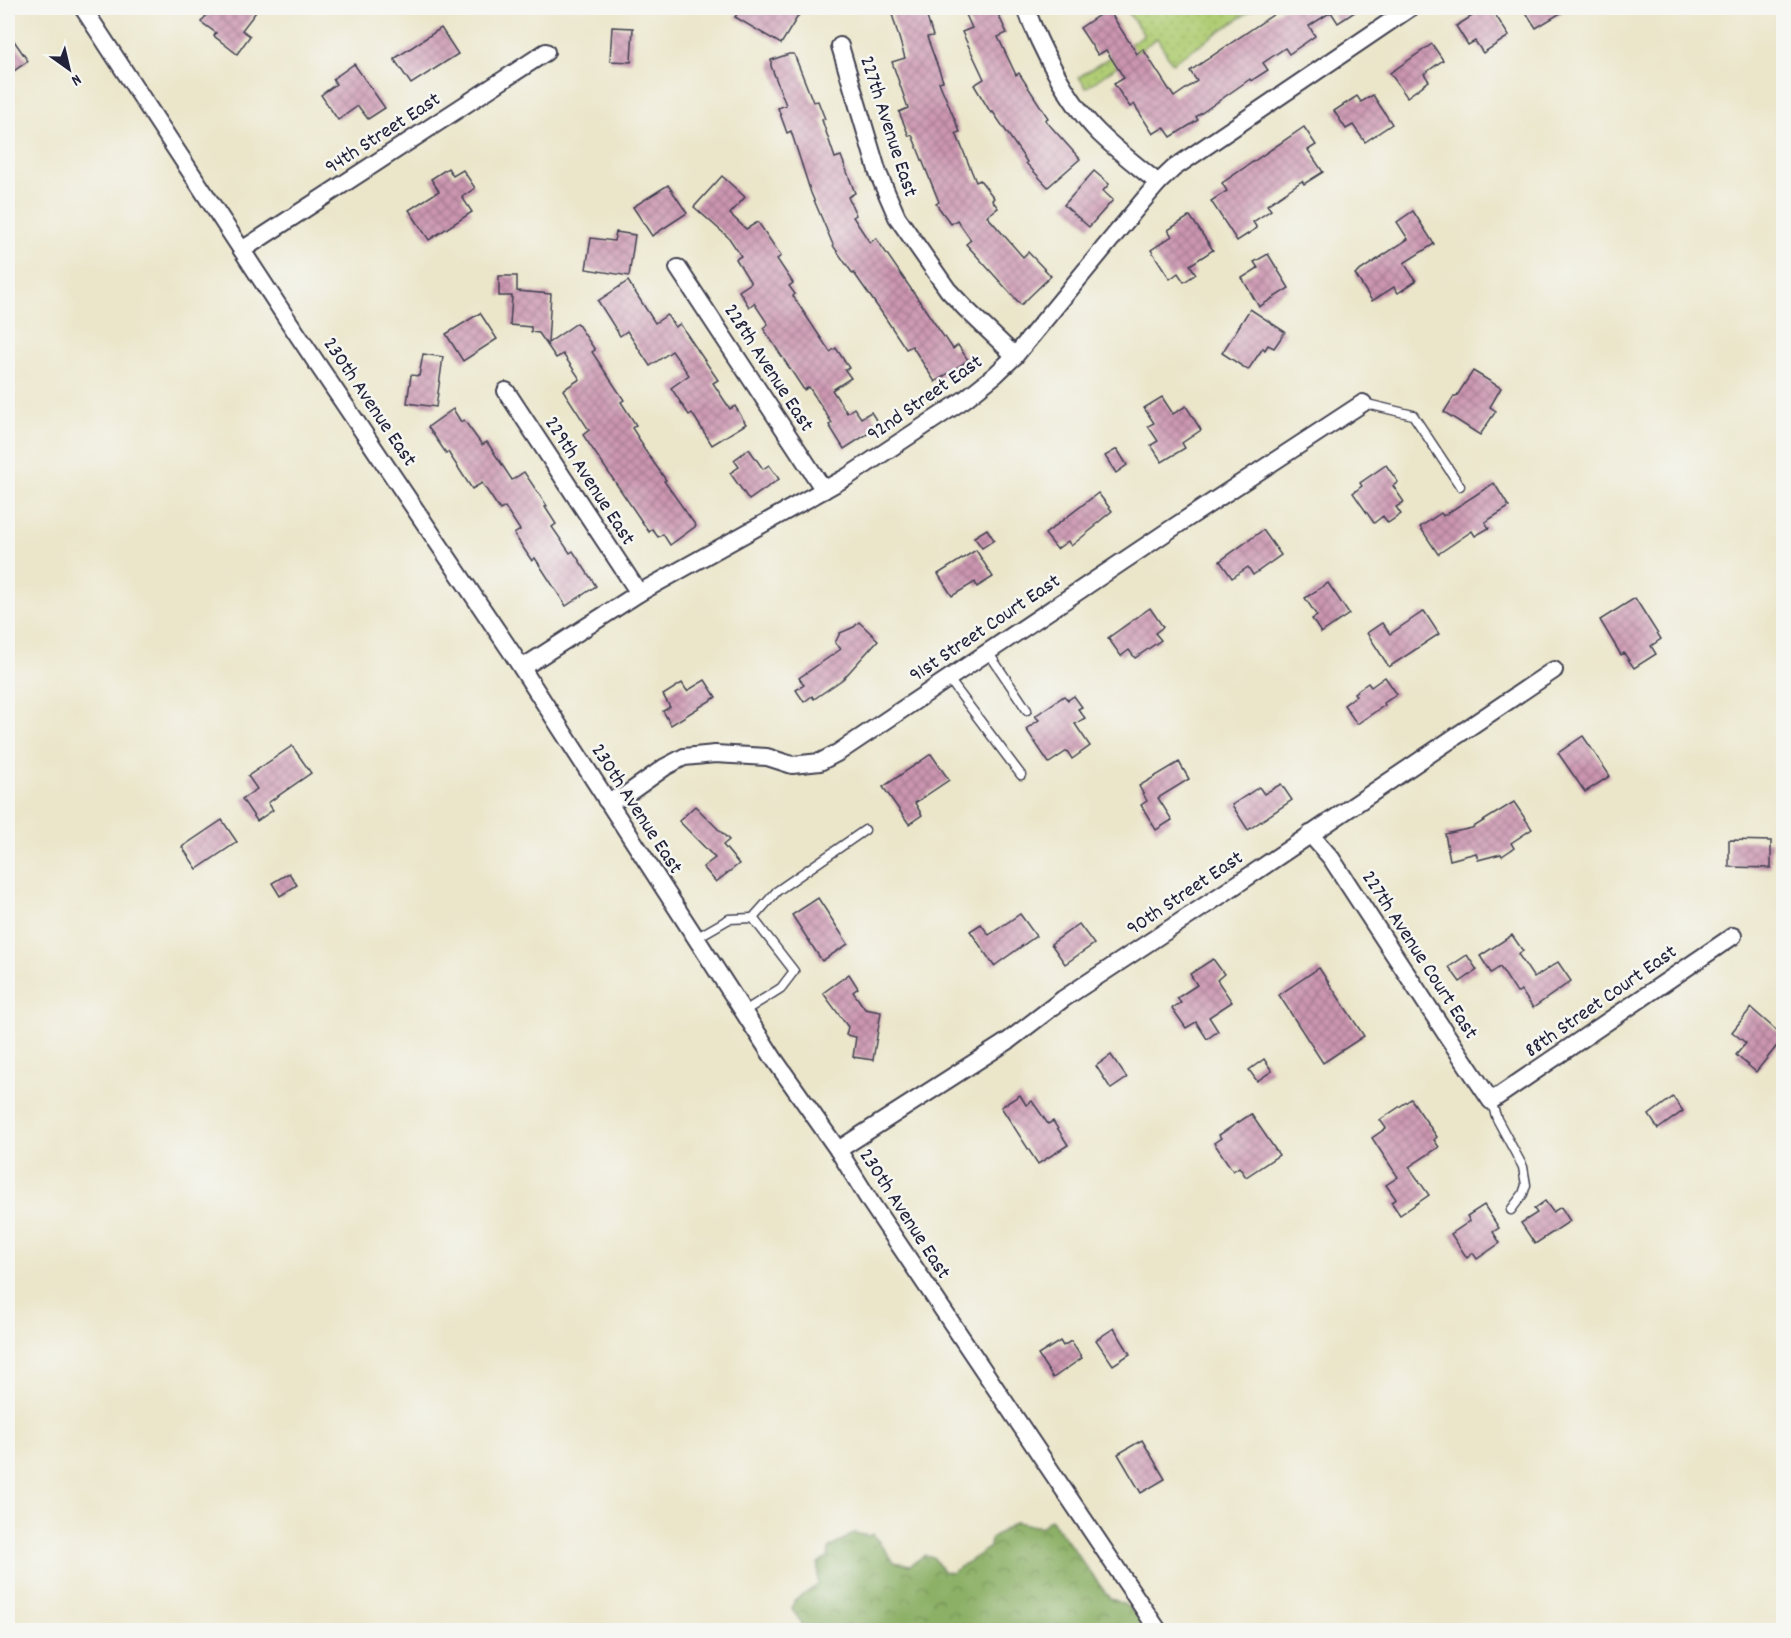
<svg xmlns="http://www.w3.org/2000/svg" width="1791" height="1638" font-family="Dekko,sans-serif">
<style>
.grass{fill:url(#grass-dots);stroke:#697858;stroke-width:1.5}
.forest{fill:url(#forest-crowns);stroke:#576950;stroke-width:1.5}
.building{fill:url(#building-cross-hatch)}
.lines{fill:none;stroke-linecap:round;stroke-linejoin:round}
.service-casing{stroke:#403f50;stroke-width:11}
.minor-casing{stroke:#403f50;stroke-width:20}
.service{stroke:#fff;stroke-width:8}
.minor{stroke:#fff;stroke-width:16}
.labels{text-anchor:middle;stroke-width:5;stroke-linejoin:round;paint-order:stroke}
.street-label{font-size:21px;fill:#22223b;stroke:#f6f6f2}
</style>
<defs>
<pattern id="grass-dots" width="8" height="8" patternUnits="userSpaceOnUse" patternTransform="scale(1.5)"><rect width="8" height="8" fill="#b0cd74"/><path d="M2 2h.1M6 6h.1" fill="none" stroke="#97b065" stroke-width="1.8" stroke-linecap="round"/></pattern>
<pattern id="forest-crowns" width="20" height="18" patternUnits="userSpaceOnUse" patternTransform="scale(1.5)"><rect width="20" height="18" fill="#8cb066"/><path d="M2 6a3 3 0 1 1 6 0M12 15a3 3 0 1 1 6 0" fill="none" stroke="#728f55"/></pattern>
<pattern id="building-cross-hatch" width="8" height="8" patternUnits="userSpaceOnUse" patternTransform="scale(1.5)"><rect width="8" height="8" fill="#cc96b1"/><path d="M0 0l8 8M0 8l8-8" fill="none" stroke="#a57a91"/></pattern>
</defs>
<rect width="100%" height="100%" fill="#f6f6f2"/>
<filter id="ink" filterUnits="userSpaceOnUse"><feTurbulence type="fractalNoise" baseFrequency=".0167" numOctaves="2"/><feDisplacementMap in="SourceGraphic" scale="12" xChannelSelector="R" yChannelSelector="G"/><feConvolveMatrix kernelMatrix="1 2 1 2 8 2 1 2 1" color-interpolation-filters="sRGB"/></filter>
<filter id="wash" filterUnits="userSpaceOnUse"><feTurbulence type="fractalNoise" baseFrequency=".008" numOctaves="4" result="noise"/><feDisplacementMap in="SourceGraphic" scale="24" xChannelSelector="R" yChannelSelector="G"/><feGaussianBlur stdDeviation="1.35" result="paint"/><feColorMatrix in="noise" values="0 0 0 0 0 0 0 0 0 0 0 0 0 0 0 0 0 1.4 0 .05"/><feComposite in="paint" operator="in"/></filter>
<g filter="url(#wash)">
<rect width="100%" height="100%" fill="#ebe6ca"/>
<path class="grass" d="M1125 8H1255L1172 63 1157 38 1086 88 1079 77 1144 35Z"/>
<path class="forest" d="M1051 1519 1110 1599C1119 1601 1127 1604 1133 1612L1141 1614 1152 1630H805L792 1609 794 1601 818 1585V1564L828 1557 829 1549 854 1533 870 1536 873 1534 894 1562 910 1565 925 1555 933 1557 943 1571 951 1573 990 1547 991 1538 1016 1522 1040 1527Z"/>
<g id="blocks">
<g class="building">
<path d="M212 8H259L242 30 250 36 237 54 214 36 216 33 201 22Z"/>
<path d="M741 8H803L781 44 735 17Z"/>
<path d="M914 8H924L933 36 927 37 943 81 939 82 960 132 956 133 976 182 980 180 994 198 992 200 998 208 987 216 1023 257 1028 252 1051 276 1021 305 966 244 971 240 957 220 951 224 936 204 939 202 912 135 909 136 899 112 908 108 892 62 905 58 892 14Z"/>
<path d="M963 8H995L1007 33 998 37 1016 75 1019 73 1048 118 1045 120 1080 159 1048 187 1026 163 1027 162 993 112 991 113 974 85 984 79 962 32 972 28Z"/>
<path d="M1283 8H1361L1338 23 1331 12 1309 26 1315 36 1289 54 1285 48 1263 63 1268 70 1251 81 1250 79 1196 117 1198 120 1171 137 1164 127 1153 134 1134 104 1130 107 1114 84 1124 78 1106 50 1098 55 1080 28 1108 9 1137 54 1143 49 1174 97 1197 81 1190 71Z"/>
<path d="M1485 8H1491L1509 36 1483 53 1475 41 1468 45 1456 26Z"/>
<path d="M1523 8H1569L1536 28Z"/>
<path d="M612 27 633 28 631 62 610 61Z"/>
<path d="M441 28 458 54 411 84 394 59Z"/>
<path d="M8 32 28 61 8 75Z"/>
<path d="M1432 44 1443 60 1424 74 1429 81 1407 97 1390 73Z"/>
<path d="M789 54H794L813 102 818 101 825 119 822 120 835 158 841 156 855 193 848 197 856 215 853 217 870 243 876 238 944 337H945L953 349 958 345 968 360 935 382 912 346 906 349 882 313 854 273 853 274 834 247 811 193 791 131 787 133 778 108 786 105 771 66V60Z"/>
<path d="M354 64 385 108 368 119 358 106 338 120 321 95 336 84 333 79Z"/>
<path d="M1373 95 1392 124 1365 142 1353 125 1346 129 1334 111 1357 96 1361 102Z"/>
<path d="M1304 127 1316 145 1308 150 1323 172 1304 184 1302 181 1267 205 1271 210 1253 222 1257 228 1237 241 1211 201 1227 191 1222 183Z"/>
<path d="M448 168 453 176 463 170 475 188 462 197 472 212 429 240 409 210 439 191 431 179Z"/>
<path d="M1094 171 1109 184 1103 191 1113 200 1089 227 1064 205Z"/>
<path d="M722 176 745 197 730 214 746 229 758 222 781 256 777 259 793 283 789 286 795 294 793 296 830 352 836 348 849 368 845 370 851 378 832 390 847 413 854 408 861 418 871 412 880 426 844 449 829 425 832 423 809 387 804 390 763 328 768 324 754 303 749 307 739 291 751 283 736 259 741 256 729 238 694 207Z"/>
<path d="M668 185 687 213 652 236 633 207Z"/>
<path d="M1413 211 1434 244 1404 263 1416 281 1398 293 1394 287 1372 301 1355 274 1408 239 1397 222Z"/>
<path d="M1190 216 1213 250 1190 265 1196 274 1184 282 1178 273 1170 279 1151 250 1172 236 1168 230Z"/>
<path d="M616 232 635 235 629 276 586 269 591 238 614 241Z"/>
<path d="M1268 254 1289 288 1259 307 1242 278 1258 268 1254 262Z"/>
<path d="M499 276H517V291L551 294 548 343 577 323 595 350 592 352 624 400 621 402 636 425 632 428 643 445 642 446 666 480 664 481 696 526 670 545 663 534 658 537 652 529 649 532 583 435 589 430 563 390 580 379 563 354 556 358 539 333 531 332V327L510 325 512 296H499Z"/>
<path d="M628 281 655 323 667 315 675 327 680 324 718 380 713 383 730 409 735 406 746 424 712 445 692 413 689 415 671 388 689 375 672 351 650 366 627 331 620 336 598 301Z"/>
<path d="M1250 309 1285 332 1274 348 1268 345 1265 350 1263 348 1248 370 1222 353Z"/>
<path d="M480 313 497 339 463 361 446 334Z"/>
<path d="M423 354 443 357 436 407 407 403 411 375 419 376Z"/>
<path d="M1473 371 1501 388 1490 407 1496 411 1480 435 1444 412 1454 396 1456 397Z"/>
<path d="M1162 397 1173 414 1186 406 1201 430 1182 443 1185 448 1162 462 1151 445 1158 441 1148 426 1154 423 1144 408Z"/>
<path d="M453 409 461 422 464 420 482 445 487 442 512 480 524 472 547 506 545 507 556 524 552 527 570 553 573 551 596 586 566 606 535 558 532 561 514 534 520 530 505 507 500 510 482 483 472 489 448 452 446 453 428 427Z"/>
<path d="M749 449 763 469 769 465 779 479 749 500 730 473 739 467 734 460Z"/>
<path d="M1117 449 1127 465 1116 473 1105 456Z"/>
<path d="M1386 465 1398 482 1393 486 1404 502 1396 507 1401 514 1388 523 1383 516 1374 523 1353 493 1362 486 1360 483Z"/>
<path d="M1494 483 1509 507 1485 522 1489 528 1475 536 1472 531 1438 554 1420 527 1441 513 1443 516Z"/>
<path d="M1098 493 1112 511 1095 525 1096 526 1071 546 1068 541 1057 549 1045 534Z"/>
<path d="M987 529 994 540 982 548 974 537Z"/>
<path d="M1263 530 1281 555 1253 575 1248 567 1232 578 1220 561Z"/>
<path d="M976 550 993 577 977 587 975 582 952 596 938 574Z"/>
<path d="M1328 583 1349 614 1321 633 1312 619 1317 616 1305 598Z"/>
<path d="M1635 598 1661 639 1651 646 1656 654 1634 668 1624 653 1621 655 1600 620Z"/>
<path d="M1150 608 1163 627 1155 633 1161 640 1135 658 1129 650 1121 656 1108 638Z"/>
<path d="M1424 611 1439 634 1389 667 1367 633 1382 623 1390 634Z"/>
<path d="M859 622 878 640 843 679 814 699 812 696 804 702 796 690 804 685 799 678 841 649 835 643 840 633 854 627Z"/>
<path d="M1385 677 1397 694 1384 703 1385 705 1357 724 1344 705 1356 696 1354 693 1368 683 1371 687Z"/>
<path d="M705 680 716 697 671 725 663 711 670 707 663 695 682 683 687 691Z"/>
<path d="M1064 696 1068 700 1074 696 1082 707 1078 709 1085 718 1075 724 1090 746 1072 759 1067 751 1049 763 1026 729 1039 720 1035 716Z"/>
<path d="M1583 736 1610 776 1585 792 1558 753Z"/>
<path d="M292 746 311 773 268 803 273 810 257 821 242 799 257 789 248 776Z"/>
<path d="M931 754 949 780 915 803 922 815 909 824 883 787Z"/>
<path d="M1179 762 1189 779 1158 798 1172 820 1156 830 1141 805 1147 801 1139 786Z"/>
<path d="M1281 784 1292 800 1248 830 1232 805 1259 787 1264 794Z"/>
<path d="M1514 802 1532 829 1511 843 1514 848 1502 856 1501 854 1478 860 1476 853 1450 860 1445 834 1472 828Z"/>
<path d="M695 806 729 840 723 845 739 864 716 882 703 867 715 858 679 821Z"/>
<path d="M222 820 237 842 197 869 182 847Z"/>
<path d="M1729 840 1771 841V868L1729 867Z"/>
<path d="M289 873 297 885 280 896 272 883Z"/>
<path d="M818 898 848 944 822 961 792 915Z"/>
<path d="M1020 914 1036 936 994 966 970 931 981 924 989 935Z"/>
<path d="M1079 924 1094 944 1065 964 1051 944Z"/>
<path d="M1512 935 1523 951 1518 954 1534 978 1558 962 1571 981 1533 1008 1521 990 1517 993 1500 967 1491 973 1480 956Z"/>
<path d="M1467 955 1477 970 1460 982 1449 967Z"/>
<path d="M1213 959 1224 974 1217 980 1232 1002 1209 1017 1218 1031 1207 1039 1196 1022 1186 1028 1172 1008 1181 1003 1177 998 1197 985 1190 974Z"/>
<path d="M1319 968 1364 1036 1323 1063 1279 995Z"/>
<path d="M849 974 858 988 853 992 865 1009 881 1012 873 1060 853 1057 856 1037 846 1035 848 1027 823 993Z"/>
<path d="M1751 1008 1784 1037 1756 1072 1736 1055 1746 1043 1732 1032Z"/>
<path d="M1111 1055 1127 1078 1111 1089 1096 1066Z"/>
<path d="M1264 1059 1272 1071 1257 1081 1249 1070Z"/>
<path d="M1020 1095 1026 1105 1032 1101 1048 1124 1053 1121 1068 1145 1038 1164 1001 1107Z"/>
<path d="M1673 1097 1683 1111 1658 1129 1649 1115Z"/>
<path d="M1411 1099 1437 1137 1434 1140 1439 1147 1409 1167 1429 1195 1400 1215 1391 1202 1396 1199 1386 1185 1398 1177 1372 1138 1386 1128 1380 1120Z"/>
<path d="M1251 1114 1279 1155 1246 1177 1239 1167 1233 1171 1214 1143 1221 1138 1219 1135Z"/>
<path d="M1545 1201 1553 1212 1561 1207 1570 1221 1535 1244 1521 1223 1537 1213 1534 1209Z"/>
<path d="M1484 1205 1499 1228 1493 1232 1500 1243 1477 1259 1473 1253 1467 1258 1451 1234 1470 1221 1467 1216Z"/>
<path d="M1114 1328 1130 1354 1113 1365 1096 1340Z"/>
<path d="M1060 1341 1063 1346 1071 1341 1082 1358 1053 1378 1038 1355Z"/>
<path d="M1142 1440 1165 1479 1141 1493 1118 1454Z"/>
</g>
</g>
</g>
<g filter="url(#ink)">
<use href="#blocks" fill-opacity="0" stroke="#403f50" stroke-width="1.5"/>
<g class="lines">
<defs>
<g id="service">
<path d="M1363 403 1413 415 1460 486"/>
<path d="M988 652 1027 710"/>
<path d="M948 678 1021 775"/>
<path d="M753 918 777 891 865 830"/>
<path d="M696 938 729 919 753 918 794 971 781 988 743 1012"/>
<path d="M1491 1101 1497 1119 1523 1167 1526 1185 1523 1194 1511 1210"/>
</g>
<g id="minor">
<path d="M83 8 289 322 512 653 774 1059 838 1150 871 1203 1158 1630"/>
<path d="M1026 8C1039 46 1069 103 1098 132 1116 150 1138 166 1158 183"/>
<path d="M840 46 878 173 897 217 948 290 966 309 1015 356"/>
<path d="M242 250 546 52"/>
<path d="M678 268 824 490"/>
<path d="M506 391 639 593"/>
<path d="M522 668 639 593 847 477 965 399 995 375 1015 356 1141 203 1158 183 1174 168 1410 8"/>
<path d="M606 800 623 797 665 767 684 757 715 754 767 757 792 765 820 762 839 752 1171 529 1363 403"/>
<path d="M1310 834 1331 858 1448 1037 1491 1101 1733 936"/>
<path d="M838 1150 1008 1041 1063 999 1227 891 1554 670"/>
</g>
</defs>
<use href="#service" class="service-casing"/>
<use href="#minor" class="minor-casing"/>
<use href="#service" class="service"/>
<use href="#minor" class="minor"/>
</g>
</g>
<g class="labels">
<g class="street-label">
<text transform="translate(890 126) rotate(72)" y="7">227th Avenue East</text>
<text transform="translate(382 132) rotate(-33)" y="7">94th Street East</text>
<text transform="translate(770 367) rotate(57)" y="7">228th Avenue East</text>
<text transform="translate(924 397) rotate(-35)" y="7">92nd Street East</text>
<text transform="translate(371 401) rotate(56)" y="7">230th Avenue East</text>
<text transform="translate(591 480) rotate(57)" y="7">229th Avenue East</text>
<text transform="translate(984 627) rotate(-34)" y="7">91st Street Court East</text>
<text transform="translate(638 808) rotate(57)" y="7">230th Avenue East</text>
<text transform="translate(1184 892) rotate(-34)" y="7">90th Street East</text>
<text transform="translate(1421 954) rotate(57)" y="7">227th Avenue Court East</text>
<text transform="translate(1600 1000) rotate(-35)" y="7">88th Street Court East</text>
<text transform="translate(906 1213) rotate(57)" y="7">230th Avenue East</text>
</g>
</g>
<rect width="1791" height="1638" fill="none" stroke="#f6f6f2" stroke-width="30"/>
<g transform="translate(69 69) rotate(146)" stroke="#f6f6f2" stroke-width="4.5" paint-order="stroke">
<path d="M0-4.5L10 22L0 15L-10 22Z" fill="#22223b"/>
<text y="-9" font-size="16" font-weight="bold" text-anchor="middle" fill="#22223b">N</text>
</g>
</svg>
